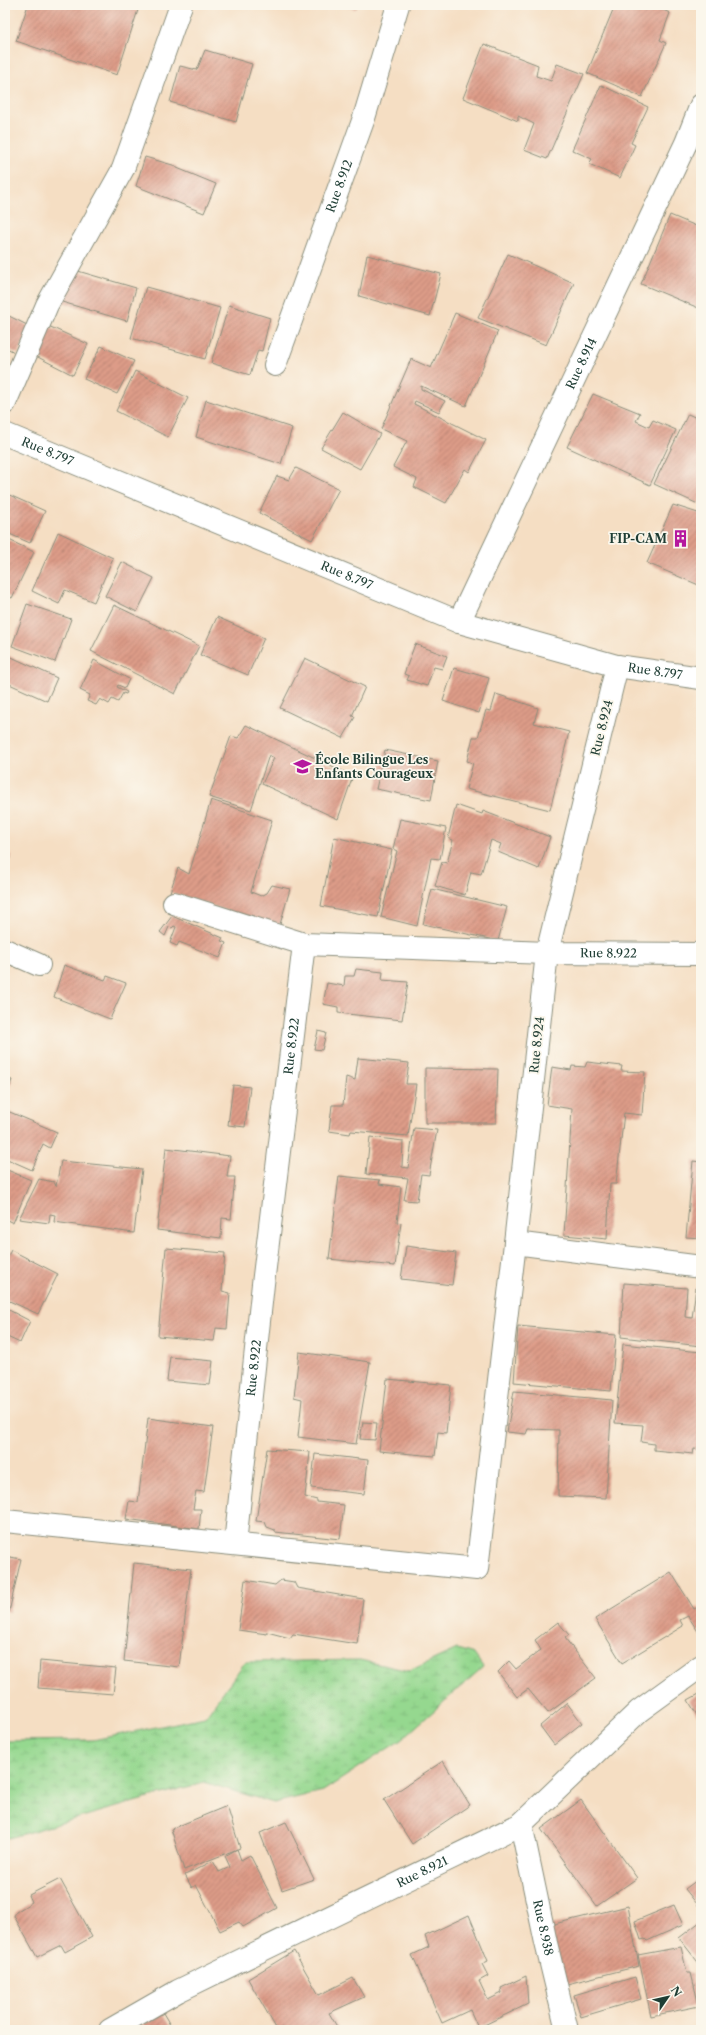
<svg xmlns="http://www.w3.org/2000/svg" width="706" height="2035" font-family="'Libre Caslon Text',serif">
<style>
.wetland{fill:url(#wetland-marsh);stroke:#5a8a62}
.building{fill:url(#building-hatch)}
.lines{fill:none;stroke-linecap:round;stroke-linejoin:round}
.street-casing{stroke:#8a8e7c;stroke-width:24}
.street{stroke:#fff;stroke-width:22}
.labels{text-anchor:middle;stroke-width:3.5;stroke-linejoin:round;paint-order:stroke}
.street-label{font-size:12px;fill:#1f3d34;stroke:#fbf7ec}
.poi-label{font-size:12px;font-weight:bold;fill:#1f3d34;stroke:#fbf7ec;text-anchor:end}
</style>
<defs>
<pattern id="wetland-marsh" width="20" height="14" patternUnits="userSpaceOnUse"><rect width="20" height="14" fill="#95d88f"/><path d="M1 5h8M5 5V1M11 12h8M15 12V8" fill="none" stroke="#80ba7c"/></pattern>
<pattern id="building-hatch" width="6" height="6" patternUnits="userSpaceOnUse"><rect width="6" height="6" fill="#dd9b88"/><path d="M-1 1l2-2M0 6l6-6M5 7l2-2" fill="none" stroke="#b38070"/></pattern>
</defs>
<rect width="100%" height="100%" fill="#fbf7ec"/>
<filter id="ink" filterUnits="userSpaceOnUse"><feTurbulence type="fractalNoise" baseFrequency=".025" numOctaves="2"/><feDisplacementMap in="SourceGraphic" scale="8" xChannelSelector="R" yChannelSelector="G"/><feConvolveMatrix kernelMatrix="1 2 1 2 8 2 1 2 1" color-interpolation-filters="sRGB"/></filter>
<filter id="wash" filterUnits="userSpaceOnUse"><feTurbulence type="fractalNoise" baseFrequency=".012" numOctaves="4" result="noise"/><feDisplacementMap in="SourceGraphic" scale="16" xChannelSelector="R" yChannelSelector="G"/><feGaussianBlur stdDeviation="0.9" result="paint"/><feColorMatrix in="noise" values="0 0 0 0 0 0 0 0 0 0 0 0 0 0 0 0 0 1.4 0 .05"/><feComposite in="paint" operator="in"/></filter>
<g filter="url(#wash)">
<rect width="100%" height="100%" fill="#f5dec3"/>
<path class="wetland" d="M457 1649 474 1654 483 1667 401 1740 323 1791 274 1803 204 1782 5 1839V1741L93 1740 205 1717 245 1662 360 1660 409 1671Z"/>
<g id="blocks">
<g class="building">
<path d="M28 5H122L138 10 117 75 16 41Z"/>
<path d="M339 5H357L356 9Z"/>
<path d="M615 5H626L631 8 633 5H651L670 13 660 40 666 43 642 97 587 73Z"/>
<path d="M484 44 538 65 536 76 551 81 557 64 584 74 547 159 524 150 534 124 518 116V121L463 98Z"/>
<path d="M205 50 252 64 236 122 170 102 180 66 197 70Z"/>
<path d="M601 85 648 107 631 143 635 145 620 178 589 164 592 159 572 150Z"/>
<path d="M145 157 176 166 177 168 216 184 204 213 136 186Z"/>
<path d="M670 215 701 228V309L641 284Z"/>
<path d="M508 254 574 283 546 345 478 318Z"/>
<path d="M367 255 441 274 430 316 359 296Z"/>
<path d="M71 269 136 288 127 321 62 302Z"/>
<path d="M146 287 220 308 205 359 131 338Z"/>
<path d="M229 305 270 318 262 351 258 350 250 375 211 363Z"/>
<path d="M455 313 498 331 466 406 421 386V389L445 401 439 412 415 401 414 404 486 440 469 472 465 469 446 503 414 487 417 479 393 467 407 441 381 429 411 359 431 368Z"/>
<path d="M5 314 31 327 18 354 5 347Z"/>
<path d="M44 324 88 344 73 375 30 353Z"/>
<path d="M101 346 134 361 117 394 84 379Z"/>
<path d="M135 371 188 398 168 437 116 411Z"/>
<path d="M593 394 640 413 636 421 649 427 653 420 676 430 650 485 567 447Z"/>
<path d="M206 400 292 428 281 464 196 437Z"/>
<path d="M343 412 380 434 360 469 321 448Z"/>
<path d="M688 414 701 420V498L698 504 654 484Z"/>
<path d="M296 468 339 489 312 540 259 513 277 476 289 480Z"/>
<path d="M5 493 45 511 30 543 5 532Z"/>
<path d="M673 505 701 514V586L647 563Z"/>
<path d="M58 532 113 558 94 602 65 590 59 604 32 591Z"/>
<path d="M5 538 34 552 12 598 5 595Z"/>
<path d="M122 562 154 578 137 612 105 596Z"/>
<path d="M27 604 71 619 55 662 12 646Z"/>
<path d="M114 605 199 646 175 694 91 651Z"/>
<path d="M217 617 264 638 248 675 200 655Z"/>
<path d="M415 644 447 656 442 669 434 667 427 686 407 680 409 676 404 674Z"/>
<path d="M5 654 57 678 47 701 5 682Z"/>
<path d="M305 658 365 687 352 716 355 717 343 738 280 708Z"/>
<path d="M94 660 129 679 125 688 118 685 117 687 127 692 126 694 123 693 118 702 112 699 109 704 100 699 96 705 87 701 90 695 80 690Z"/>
<path d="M454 668 489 678 479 713 443 701Z"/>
<path d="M496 694 538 708 534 723 569 732 550 810 466 789 473 763 467 761 473 737H478L486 710 491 711Z"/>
<path d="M246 725 353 776 338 819 262 784 274 758 269 755 251 810 209 797 231 736 238 738Z"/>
<path d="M385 750 438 761 431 800 376 789Z"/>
<path d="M211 800 272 820 251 892 261 896 267 893 272 885 290 889 279 928 170 892 178 868 189 874Z"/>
<path d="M456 805 482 814 483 811 550 837 539 869 498 852 501 844 491 840 481 874 471 872 465 895 435 886 442 862 447 863 453 840 448 838Z"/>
<path d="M400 819 446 828 440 859 431 858 417 926 381 917 397 851 393 849Z"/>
<path d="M334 837 392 850 378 917 321 906Z"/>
<path d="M5 853 11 855 5 871Z"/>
<path d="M432 889 507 907 498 941 423 924Z"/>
<path d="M172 916 223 938 221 941 226 943 220 958 179 942 177 946 170 943 176 927 174 926 172 928 169 927 165 936 160 932Z"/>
<path d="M64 965 105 980 107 976 126 983 110 1019 54 997Z"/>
<path d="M356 969 383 972 382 980 408 982 402 1020 338 1013V1007L323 1004 327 983 344 986 345 976H354Z"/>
<path d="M318 1031 326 1033 322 1050 314 1049Z"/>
<path d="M358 1058 409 1063 406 1084H416L408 1136 351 1131 350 1134 329 1131 332 1105H343L346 1077 355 1080Z"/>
<path d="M587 1062 622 1066 621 1071 645 1072 642 1115 624 1113 616 1184H610L607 1239 564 1235 572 1109 547 1105 552 1067 571 1070 572 1066 585 1067Z"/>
<path d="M425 1068 498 1069 496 1123H425Z"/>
<path d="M5 1078 12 1080 5 1099Z"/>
<path d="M233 1085 250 1087 245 1127 228 1125Z"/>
<path d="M5 1110 57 1132 50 1148 43 1144 32 1170 5 1158Z"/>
<path d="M414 1128 437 1130 429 1175 421 1174 417 1201 404 1200 408 1178 366 1174 370 1137 403 1141 402 1167 408 1168Z"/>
<path d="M166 1148 230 1156 227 1177H235L231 1219 222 1218 221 1238 157 1230Z"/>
<path d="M61 1161 142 1169 134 1233 54 1222 55 1215 50 1214 49 1223 19 1219 39 1179 54 1182 56 1186Z"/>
<path d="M693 1161 701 1162V1238L686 1237Z"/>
<path d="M5 1169 31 1180 13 1223 5 1219Z"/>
<path d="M339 1176 380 1180 379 1184 401 1187 397 1222 401 1223 395 1266 329 1259Z"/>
<path d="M406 1246 456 1253 452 1285 401 1279Z"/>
<path d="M166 1248 225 1253 222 1291 230 1293 227 1329 216 1328 214 1341 158 1336Z"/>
<path d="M11 1250 58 1274 38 1314 5 1299V1262Z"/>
<path d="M624 1283 687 1288 685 1317 692 1318 696 1288H701V1346L621 1337Z"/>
<path d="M5 1308 30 1321 20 1343 5 1336Z"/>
<path d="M518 1326 616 1335 611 1391 514 1382Z"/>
<path d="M623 1344 701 1352V1450L694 1449 693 1454 654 1450V1444L641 1442 643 1425 615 1423Z"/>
<path d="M299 1352 370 1362 356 1444 298 1437 302 1399 294 1397Z"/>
<path d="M170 1357 213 1361 210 1385 167 1381Z"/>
<path d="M387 1379 451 1385 446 1433 438 1432 435 1456 379 1451Z"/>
<path d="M514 1391 612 1400 606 1498 558 1496 559 1430 528 1429 526 1434 507 1432Z"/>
<path d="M148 1418 213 1427 204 1492 196 1491 193 1509H201L199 1529 126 1519 129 1501 138 1502Z"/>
<path d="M363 1422 377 1423 375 1440 360 1439Z"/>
<path d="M267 1449 310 1452 305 1497 317 1500V1502L344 1505 340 1539 275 1532V1530L267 1527 265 1522 256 1521Z"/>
<path d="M315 1454 368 1460 364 1494 311 1488Z"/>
<path d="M5 1556 21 1559 9 1612 5 1611Z"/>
<path d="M134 1563 191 1569 179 1667 124 1661Z"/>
<path d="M671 1572 694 1609 698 1607 701 1612V1632L699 1633 688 1616 680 1620 683 1626 622 1663 595 1619Z"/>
<path d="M245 1580 275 1585 281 1580 294 1582 297 1588 363 1599 357 1644 293 1634 290 1638 267 1632V1634L238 1630Z"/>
<path d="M558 1622 569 1635 565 1638 596 1678 548 1713 528 1689 517 1697 498 1672 509 1661 516 1669 541 1650 535 1640Z"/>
<path d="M40 1661 116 1668 113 1694 38 1688Z"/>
<path d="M701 1693V1722L688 1700Z"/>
<path d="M567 1703 582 1723 554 1745 540 1726Z"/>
<path d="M443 1761 470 1805 412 1844 384 1800Z"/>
<path d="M581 1800 637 1878 597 1906 541 1829Z"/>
<path d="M227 1806 240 1848 184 1870 171 1829Z"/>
<path d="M286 1822 314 1879 282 1890 260 1833Z"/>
<path d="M237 1849 241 1860 250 1855 277 1908 243 1927 239 1922 220 1931 196 1885 192 1888 185 1875 213 1861 219 1872 230 1867 225 1856Z"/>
<path d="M701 1877V1909L685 1889Z"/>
<path d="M60 1879 92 1937 65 1952 61 1945 37 1957 14 1916 16 1912 32 1902 29 1895Z"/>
<path d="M674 1905 683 1925 647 1941 645 1939 641 1940 635 1921Z"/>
<path d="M628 1906 639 1966 559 1986 546 1926Z"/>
<path d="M469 1915 488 1961 482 1964 488 1976 479 1981 488 2000 502 1993 501 1988 526 1976 528 2004 478 2028 470 2010 442 2023 412 1955 429 1947 425 1936Z"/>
<path d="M701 1921V1966L679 1938Z"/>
<path d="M681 1947 687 1973H691L699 2006 651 2016 638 1955Z"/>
<path d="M294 1951 319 1995 353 1978 364 1997 329 2013 339 2030H277L248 1979Z"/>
<path d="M635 1977 641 1999 581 2017 574 1995Z"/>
<path d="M163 2013 173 2030H133Z"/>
</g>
</g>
</g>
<g filter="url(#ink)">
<use href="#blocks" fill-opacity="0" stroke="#8a8e7c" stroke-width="1"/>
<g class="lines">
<defs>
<g id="street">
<path id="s1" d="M275 365 364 118 398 5"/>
<path d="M5 403 47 305 123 169 181 5"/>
<path id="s2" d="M5 434 459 622 617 666 701 678"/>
<path id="s3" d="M459 622 686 143 701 105"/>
<path d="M617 666 547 953 515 1243 701 1267"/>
<path id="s4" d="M174 903 304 944 547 953 701 954"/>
<path d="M5 950 39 965"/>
<path d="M5 1521 477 1569 515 1243"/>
<path id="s5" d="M235 1544 263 1284 304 944"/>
<path id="s6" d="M521 1824 546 1943 567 2030"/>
<path id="s7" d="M110 2030 178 1991 521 1824 639 1711 701 1666"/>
</g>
</defs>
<use href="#street" class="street-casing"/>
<use href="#street" class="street"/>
</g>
</g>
<defs>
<symbol id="building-bare" viewBox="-9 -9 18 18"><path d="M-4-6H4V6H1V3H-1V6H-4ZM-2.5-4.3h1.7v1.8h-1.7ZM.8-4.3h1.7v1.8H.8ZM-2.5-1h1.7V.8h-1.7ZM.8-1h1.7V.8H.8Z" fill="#b5179e" stroke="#fbf7ec" stroke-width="2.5" paint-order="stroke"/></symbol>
<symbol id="school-bare" viewBox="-9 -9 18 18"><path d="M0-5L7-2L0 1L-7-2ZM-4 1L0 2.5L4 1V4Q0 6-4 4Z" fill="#b5179e" stroke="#fbf7ec" stroke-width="2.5" paint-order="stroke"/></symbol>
</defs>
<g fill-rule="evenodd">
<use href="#building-bare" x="668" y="526" width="25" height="25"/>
<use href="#school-bare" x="290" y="754" width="25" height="25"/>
</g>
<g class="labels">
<g class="street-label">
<text dy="4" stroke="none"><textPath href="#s1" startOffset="190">Rue 8.912</textPath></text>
<text dy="4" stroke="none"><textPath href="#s3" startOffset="286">Rue 8.914</textPath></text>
<text dy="4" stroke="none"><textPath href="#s2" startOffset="46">Rue 8.797</textPath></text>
<text dy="4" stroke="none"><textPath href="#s2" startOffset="370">Rue 8.797</textPath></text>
<text dy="4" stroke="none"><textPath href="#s2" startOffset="694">Rue 8.797</textPath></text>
<text transform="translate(602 728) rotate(-76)" y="4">Rue 8.924</text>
<text dy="4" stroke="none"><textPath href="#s4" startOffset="441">Rue 8.922</textPath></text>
<text transform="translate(537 1045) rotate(-84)" y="4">Rue 8.924</text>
<text dy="4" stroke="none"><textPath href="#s5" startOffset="501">Rue 8.922</textPath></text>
<text dy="4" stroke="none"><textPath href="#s5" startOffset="177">Rue 8.922</textPath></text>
<text dy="4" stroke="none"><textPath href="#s7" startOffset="350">Rue 8.921</textPath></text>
<text dy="4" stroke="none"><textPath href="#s6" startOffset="106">Rue 8.938</textPath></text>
</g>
<g class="poi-label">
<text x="667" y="543">FIP-CAM</text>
<text x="315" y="764" text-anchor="start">École Bilingue Les<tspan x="315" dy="14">Enfants Courageux</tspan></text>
</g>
</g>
<rect width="706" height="2035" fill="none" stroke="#fbf7ec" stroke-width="20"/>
<g transform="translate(668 1997) rotate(56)" stroke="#fbf7ec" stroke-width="3" paint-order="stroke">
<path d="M0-3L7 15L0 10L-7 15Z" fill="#1f3d34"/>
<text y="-6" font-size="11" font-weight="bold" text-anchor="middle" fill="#1f3d34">N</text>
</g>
</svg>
